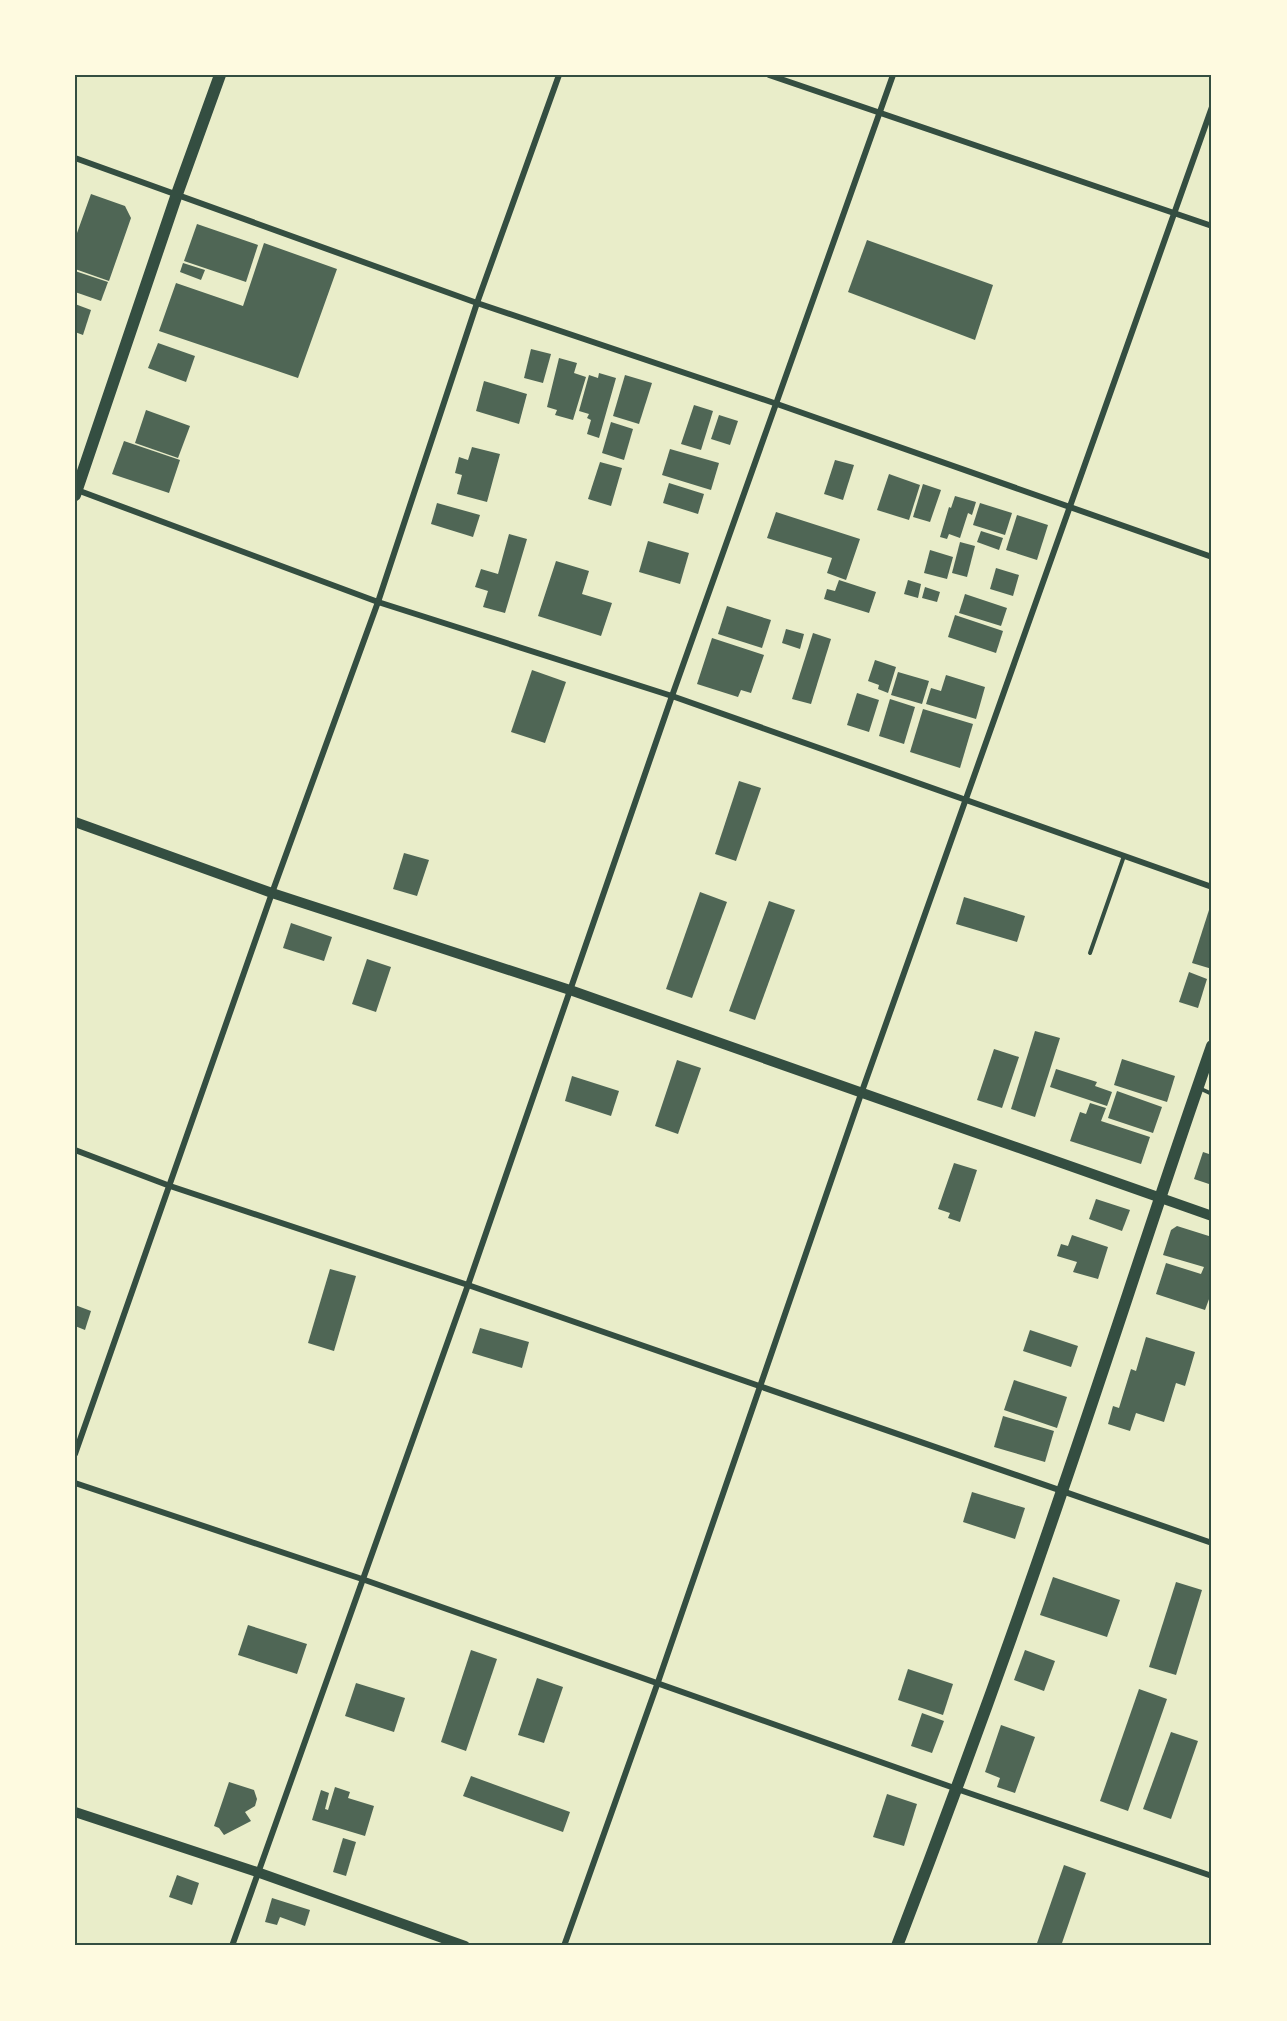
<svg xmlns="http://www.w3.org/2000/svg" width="1287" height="2021" font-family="Roboto,sans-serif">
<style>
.building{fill:#4f6655}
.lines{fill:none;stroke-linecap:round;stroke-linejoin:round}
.service{stroke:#344e41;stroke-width:4}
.minor{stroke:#344e41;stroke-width:6}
.tertiary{stroke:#344e41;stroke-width:10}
.secondary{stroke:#344e41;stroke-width:12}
.primary{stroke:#344e41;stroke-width:12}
.neatline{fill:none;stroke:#344e41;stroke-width:2}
</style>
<rect width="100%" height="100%" fill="#e9edc9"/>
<g class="building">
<path d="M91 194 125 206 131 218 109 281 75 269V232L77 233Z"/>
<path d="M197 224 258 245 246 282 184 261Z"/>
<path d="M867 240 993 285 975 340 848 292Z"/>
<path d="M264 243 337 269 298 378 159 331 176 283 243 306Z"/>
<path d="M183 263 205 270 201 280 180 272Z"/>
<path d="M75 271 108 282 101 301 75 292Z"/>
<path d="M75 304 91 310 83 335 75 332Z"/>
<path d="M158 343 195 356 186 382 148 368Z"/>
<path d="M531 349 551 354 543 383 524 378Z"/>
<path d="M559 358 577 363 574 373 586 377 573 420 555 415 557 410 547 407Z"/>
<path d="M599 373 616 378 599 438 587 434 591 420 587 418 589 414 579 411 589 375 598 378Z"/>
<path d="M625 375 652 383 639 424 613 416Z"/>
<path d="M484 381 527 394 519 424 476 411Z"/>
<path d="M694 405 713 411 701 450 681 444Z"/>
<path d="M146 410 190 426 178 458 135 443Z"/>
<path d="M719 415 738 421 730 445 711 439Z"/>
<path d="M611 422 633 429 624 460 602 453Z"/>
<path d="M124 441 180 460 169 493 112 474Z"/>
<path d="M472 447 500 454 487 502 457 494 462 475 455 473 459 457 468 460Z"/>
<path d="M670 449 719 463 711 490 662 475Z"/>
<path d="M835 460 854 465 843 500 824 494Z"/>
<path d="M600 462 622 468 611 506 588 499Z"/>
<path d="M889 474 920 485 909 520 877 510Z"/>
<path d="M669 483 704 494 698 514 663 503Z"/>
<path d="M923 484 941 490 930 522 913 517Z"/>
<path d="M955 496 976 502 972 515 968 513 960 538 949 534 947 539 940 537 949 507 951 508Z"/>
<path d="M437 503 480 515 473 537 431 524Z"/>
<path d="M980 503 1012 513 1005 535 973 525Z"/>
<path d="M776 512 860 539 846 580 827 573 832 558 767 538Z"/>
<path d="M1017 515 1048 525 1037 560 1006 550Z"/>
<path d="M981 531 1003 538 999 550 977 542Z"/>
<path d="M509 534 527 539 505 613 483 607 488 591 475 587 481 569 498 574Z"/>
<path d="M648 541 689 553 680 584 639 572Z"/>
<path d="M960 542 975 546 967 577 952 573Z"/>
<path d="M930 550 953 557 947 579 924 573Z"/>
<path d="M556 561 589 571 582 594 612 603 601 636 538 616Z"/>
<path d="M996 568 1019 575 1013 596 990 589Z"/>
<path d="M839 580 876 592 869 613 824 599 827 589 835 591Z"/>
<path d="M908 580 921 584 918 598 904 594Z"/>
<path d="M925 587 940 592 937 602 922 598Z"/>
<path d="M965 594 1007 608 1001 626 959 613Z"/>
<path d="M727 606 771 620 762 648 718 634Z"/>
<path d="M955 615 1003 631 996 653 948 637Z"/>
<path d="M786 629 804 634 800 649 782 643Z"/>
<path d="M813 633 831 639 811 704 792 699Z"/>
<path d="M712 638 764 655 751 693 741 690 738 697 697 684Z"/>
<path d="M875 660 896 667 888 693 878 689 879 685 868 681Z"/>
<path d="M532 670 566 682 545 743 511 732Z"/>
<path d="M898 672 929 681 922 704 891 695Z"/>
<path d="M946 675 985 687 976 719 926 704 931 688 941 691Z"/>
<path d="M857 693 879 700 869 732 847 725Z"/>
<path d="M890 699 915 707 904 744 879 736Z"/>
<path d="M923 709 973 724 960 768 910 752Z"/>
<path d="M739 781 761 788 736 861 715 854Z"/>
<path d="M404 853 429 860 417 896 393 889Z"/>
<path d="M700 892 727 902 692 998 666 989Z"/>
<path d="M964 897 1025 916 1017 942 956 924Z"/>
<path d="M769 901 795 910 755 1020 729 1011Z"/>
<path d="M1209 910 1212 911V969L1192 963Z"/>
<path d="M291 923 332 937 324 961 283 948Z"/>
<path d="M367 959 391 967 376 1012 352 1004Z"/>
<path d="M1189 972 1207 979 1198 1008 1179 1002Z"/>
<path d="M1035 1031 1060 1038 1035 1117 1011 1109Z"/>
<path d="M994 1049 1019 1057 1002 1108 977 1100Z"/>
<path d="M1122 1059 1175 1076 1167 1102 1114 1085Z"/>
<path d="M677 1060 701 1068 678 1134 655 1126Z"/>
<path d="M1056 1069 1097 1082 1095 1086 1112 1092 1107 1106 1050 1087Z"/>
<path d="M572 1076 619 1091 611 1116 565 1101Z"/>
<path d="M1117 1091 1162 1107 1153 1133 1108 1118Z"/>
<path d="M1090 1103 1106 1108 1101 1121 1150 1137 1141 1164 1070 1141 1080 1112 1086 1114Z"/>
<path d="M1203 1152 1212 1155V1185L1194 1179Z"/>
<path d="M954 1163 977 1170 960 1222 948 1218 950 1213 938 1209Z"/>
<path d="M1096 1199 1130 1210 1122 1231 1089 1219Z"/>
<path d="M1177 1226 1212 1237V1291L1205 1310 1156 1294 1166 1263 1201 1274 1204 1267 1163 1255 1171 1230Z"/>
<path d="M1072 1235 1108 1247 1098 1279 1073 1272 1077 1262 1057 1256 1061 1244 1068 1246Z"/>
<path d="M330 1269 356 1276 334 1351 308 1343Z"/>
<path d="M75 1305 91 1311 85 1330 75 1326Z"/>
<path d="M480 1328 529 1342 522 1368 472 1353Z"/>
<path d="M1030 1330 1078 1346 1071 1367 1023 1351Z"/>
<path d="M1146 1337 1195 1352 1185 1386 1176 1383 1164 1422 1136 1413 1130 1431 1108 1424 1113 1406 1119 1408 1131 1369 1136 1371Z"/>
<path d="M1014 1380 1067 1397 1057 1428 1004 1410Z"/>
<path d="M1003 1416 1054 1431 1045 1462 994 1447Z"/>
<path d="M972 1492 1025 1508 1015 1539 963 1522Z"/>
<path d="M1053 1577 1120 1600 1107 1637 1040 1615Z"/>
<path d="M1176 1582 1202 1590 1176 1675 1149 1667Z"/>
<path d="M248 1625 307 1644 297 1674 238 1655Z"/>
<path d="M471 1650 497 1659 466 1751 441 1742Z"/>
<path d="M1025 1650 1055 1661 1044 1691 1014 1680Z"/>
<path d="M908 1669 953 1684 943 1715 898 1700Z"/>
<path d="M537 1678 563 1687 544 1743 518 1735Z"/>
<path d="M356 1683 405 1698 394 1732 345 1716Z"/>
<path d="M1139 1689 1167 1699 1128 1811 1100 1801Z"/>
<path d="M922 1713 944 1721 932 1753 911 1746Z"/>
<path d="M1001 1725 1035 1737 1015 1793 997 1787 1000 1778 985 1772Z"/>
<path d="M1171 1732 1198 1741 1171 1819 1143 1809Z"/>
<path d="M471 1776 570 1812 563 1832 463 1796Z"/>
<path d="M229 1782 254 1790 257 1799 255 1806 245 1812 251 1821 224 1835 219 1828 214 1826Z"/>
<path d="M335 1787 350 1792 348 1798 374 1806 365 1836 312 1820 321 1790 329 1793 325 1809 328 1810Z"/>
<path d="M887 1794 917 1804 904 1846 873 1837Z"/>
<path d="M343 1838 356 1842 346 1876 333 1872Z"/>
<path d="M1064 1865 1086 1873 1061 1946H1036Z"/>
<path d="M177 1875 199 1883 192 1905 169 1897Z"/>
<path d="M272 1898 310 1910 305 1926 280 1917 277 1925 265 1922Z"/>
</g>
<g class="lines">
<g class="service">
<path d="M1090 953 1124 856"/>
<path d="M1199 1088 1212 1094"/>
</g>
<g class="minor">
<path d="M769 75 1212 226"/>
<path d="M75 158 477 303 777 404 1212 557"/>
<path d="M77 490 378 602 672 696 1212 887"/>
<path d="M75 1150 170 1186 468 1285 1212 1543"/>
<path d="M75 1454 272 893 378 602 477 303 559 75"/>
<path d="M75 1483 362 1579 957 1789 1212 1876"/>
<path d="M232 1946 468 1285 672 696 893 75"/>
<path d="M564 1946 658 1682 861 1094 1212 107"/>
</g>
<g class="tertiary">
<path d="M75 822 272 893 570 990 1212 1216"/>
<path d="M75 1812 257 1872 465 1946"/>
</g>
<path class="secondary" d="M897 1946C955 1795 1010 1644 1062 1491 1113 1343 1160 1194 1212 1046"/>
<path class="primary" d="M75 495 177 194 220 75"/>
</g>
<rect width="1287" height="2021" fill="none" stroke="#fefae0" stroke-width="153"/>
<rect x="76" y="76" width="1134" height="1868" class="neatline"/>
</svg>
